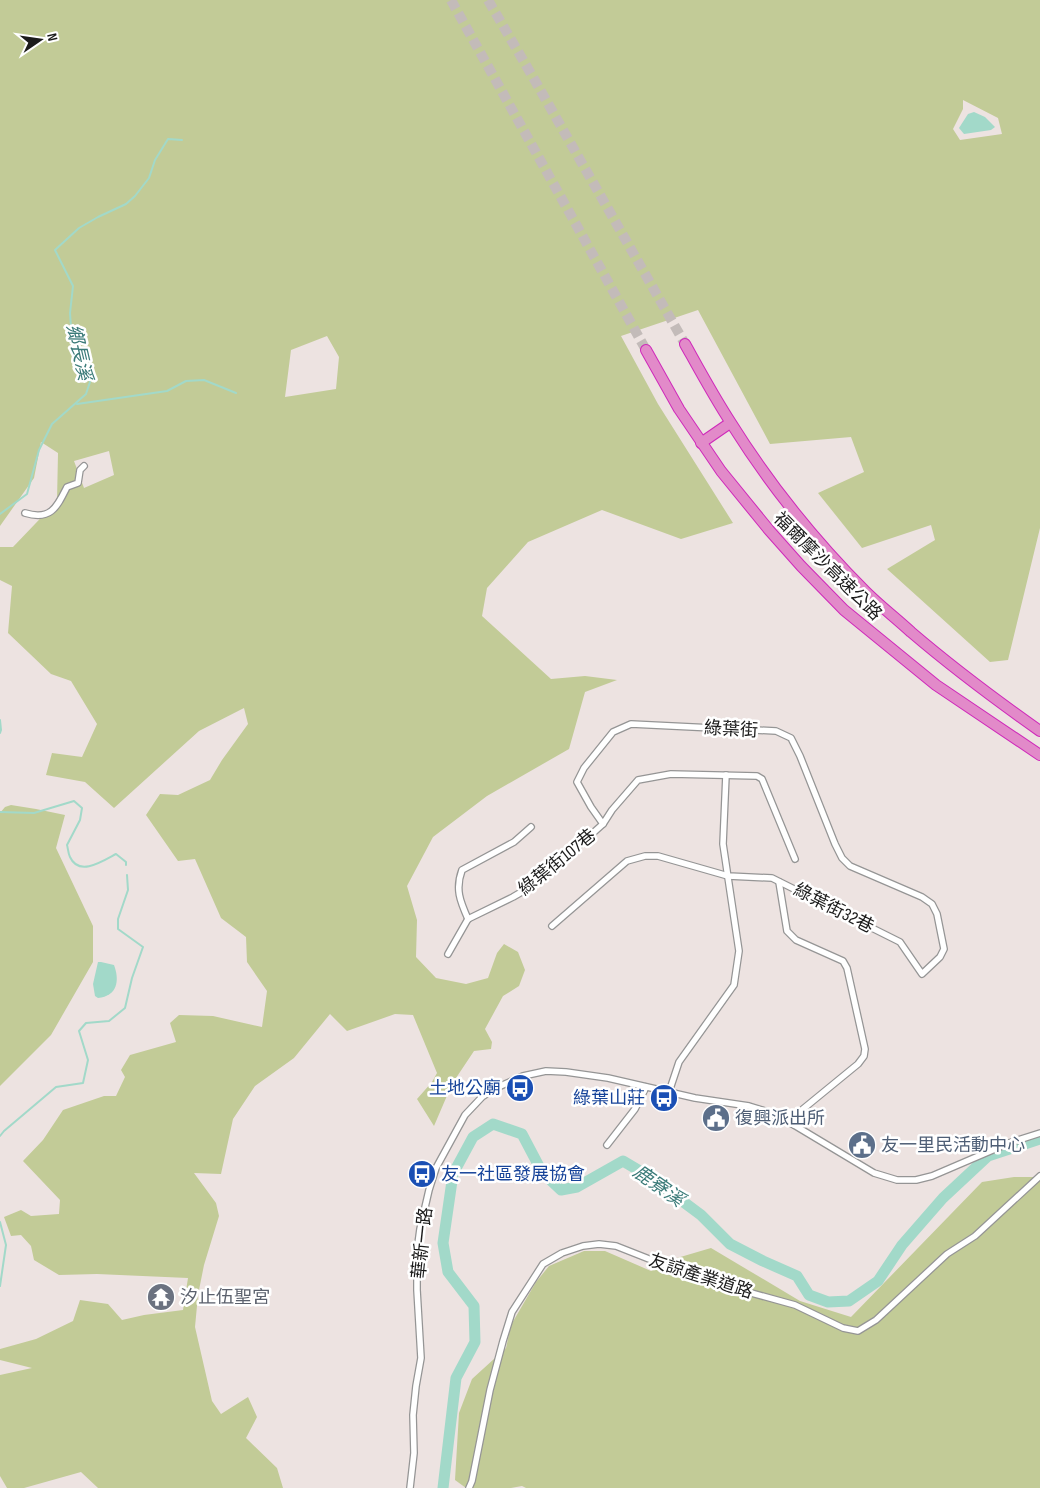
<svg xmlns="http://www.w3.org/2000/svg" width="1040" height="1488" font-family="'Sofia Sans Condensed','Noto Sans TC',sans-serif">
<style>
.forest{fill:#c2cb97;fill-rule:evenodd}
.water{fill:#a2d9c9}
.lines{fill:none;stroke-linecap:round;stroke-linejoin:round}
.stream{stroke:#a2d9c9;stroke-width:2}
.river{stroke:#a2d9c9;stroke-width:11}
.highway-tunnel{stroke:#c3bbb9;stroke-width:10;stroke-dasharray:10 5;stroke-linecap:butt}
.street-casing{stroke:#959595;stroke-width:8}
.highway-casing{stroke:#cf29ba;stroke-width:12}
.street{stroke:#fff;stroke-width:5.5}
.highway{stroke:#e28ac9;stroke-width:10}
.labels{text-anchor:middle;stroke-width:5;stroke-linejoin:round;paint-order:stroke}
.street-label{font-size:18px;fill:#1b1b1b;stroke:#fff}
.transit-label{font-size:18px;fill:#164399;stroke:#fff;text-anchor:end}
.service-label{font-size:18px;fill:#4e5e75;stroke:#fff;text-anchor:start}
.worship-label{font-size:18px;fill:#5b616d;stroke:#fff;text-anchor:start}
.water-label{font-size:19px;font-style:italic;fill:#3a7a78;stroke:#fff}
</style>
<rect width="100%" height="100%" fill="#ede3e1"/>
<g class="forest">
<path d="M0 0H1040V528L1008 660 990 662 887 569 935 540 931 525 862 548 818 493 864 472 851 437 770 444 698 310 621 336 658 404 733 523 681 539 602 510 528 542 487 588 482 616 551 679 585 676 617 680 585 692 569 749 487 796 433 837 407 886 417 920 416 957 436 978 466 984 488 978 497 953 504 944 518 952 525 970 519 986 503 996 485 1029 492 1042 491 1049 474 1051 452 1084 434 1126 417 1099 432 1082 437 1073 413 1015 395 1014 347 1031 330 1014 294 1058 255 1086 233 1119 221 1174 194 1173 216 1203 219 1216 204 1265 198 1295 195 1327 212 1401 221 1414 248 1397 257 1417 246 1438 277 1468 283 1488H98L81 1472 24 1488H7L0 1476V1375L32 1368 0 1360V1349L36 1339 73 1321 80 1300 108 1304 122 1320 144 1315 183 1310 188 1278 97 1274 59 1275 34 1260 31 1246 21 1235 11 1236 4 1217 21 1210 31 1216 59 1214 60 1200 23 1161 43 1140 63 1110 104 1096H116L125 1077 121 1070 130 1055 176 1042 170 1023 179 1015 213 1016 262 1027 267 991 247 962 246 937 221 918 195 859 178 861 146 815 160 794 178 795 210 780 222 760 248 724 244 708 199 731 114 808 85 782 46 775 52 753 82 757 97 724 71 681 51 674 8 633 12 586 0 580V547H13L57 501 58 453 41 442 34 478 0 526ZM963 100 998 118 1002 134 960 140 953 129 963 109ZM327 336 339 357 336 389 285 397 291 350ZM109 451 114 475 84 488 74 461Z"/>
<path d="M11 805 36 809 65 815 56 848 93 926V962L51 1035 0 1086V813L5 807Z"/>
<path d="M1014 1177H1040V1488H526L522 1486 511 1488H466L455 1480 459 1413 472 1379 506 1348 511 1325 536 1282 549 1266 584 1251H605L651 1271 677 1258 711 1248 800 1301 851 1317 982 1182Z"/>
</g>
<g class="water">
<path d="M974 112 985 117 995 127 991 130 964 134 959 128 968 114Z"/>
<path d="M98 962H101L114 965C120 981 117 996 98 998L95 996 93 984Z"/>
</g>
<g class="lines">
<g class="stream">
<path d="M77 404 167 391 186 381 204 380 236 393"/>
<path d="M0 514 27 494 39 450 52 424 86 394 90 382 85 359 71 327 70 313 73 286 55 250 79 228 98 217 126 204 135 196 149 178 155 160 168 139 182 140"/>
<path d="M0 720 1 730 0 733"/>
<path d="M0 812 34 813 74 801 82 808 80 820 67 845C68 848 68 853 70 857 79 877 103 861 116 854L126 862V865"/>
<path d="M0 1136 4 1131 56 1087 83 1083 88 1060 79 1031 86 1023 109 1021 125 1008 132 978 143 947 118 929V919L128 890 127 875"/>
<path d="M0 1222 6 1245 0 1286"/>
</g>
<path class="river" d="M443 1488 456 1378 475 1342 474 1306 448 1272 443 1243 453 1174 473 1137 493 1124 522 1134 542 1172 561 1190 577 1187 623 1161 650 1177 701 1215 730 1244 763 1261 797 1276 809 1295 828 1302 849 1301 878 1281 902 1245 943 1198 988 1156 1040 1139"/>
<g class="highway-tunnel">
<path d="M451 0 646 350"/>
<path d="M488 0 534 79 685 344"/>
</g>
<defs>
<g id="street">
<path d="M25 513C51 521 57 507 67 487L78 483 80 470 84 466"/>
<path d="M779 882 787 931 796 940 843 961 847 968 865 1049 864 1056 858 1064 803 1109 794 1125"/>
<path d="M468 919 513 897 537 883 603 824 612 810 638 780 671 774 757 776 762 779 795 859"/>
<path d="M468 919C460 901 455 889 462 870L514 842 531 827"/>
<path d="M552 926 627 861 645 856H658L728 876 772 878 900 942 922 974 940 957 944 949 937 914 932 904 922 897 850 866 842 858 835 844 800 756 791 738 776 731 631 724 613 732 584 768 577 782 591 807 603 824"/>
<path d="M448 954 468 919"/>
<path d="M669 1092 679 1062 734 985 739 951 723 844 726 775"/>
<path d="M607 1145 635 1109 646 1087"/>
<path d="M410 1488 414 1453 413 1415 416 1386 421 1358 417 1290V1251L420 1229 429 1190 436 1168 465 1115 482 1097 496 1088 523 1076 546 1071 566 1072 608 1078 695 1098 749 1106 765 1111 794 1125 874 1173 897 1180H916L932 1176 1009 1143 1040 1133"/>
<path d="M469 1488 472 1481 490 1390 503 1341 512 1312 543 1264 562 1253 583 1246 599 1244 616 1246 677 1270 703 1277 744 1291 795 1305 843 1328 858 1331 876 1320 947 1254 975 1236 1040 1176"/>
</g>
<g id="highway">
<path d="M685 344C700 371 714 397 731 423 768 482 816 542 865 591 880 606 896 618 911 632 952 667 996 700 1040 731"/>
<path d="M646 350 679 409 721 471 769 530 801 566 844 610 936 685 1040 755"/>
<path d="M701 443 730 423"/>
</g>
</defs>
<use href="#street" class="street-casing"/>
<use href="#highway" class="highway-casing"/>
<use href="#street" class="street"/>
<use href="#highway" class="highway"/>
</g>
<defs>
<symbol id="bus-disc" viewBox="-11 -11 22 22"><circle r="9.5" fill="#1a4fb4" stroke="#fff"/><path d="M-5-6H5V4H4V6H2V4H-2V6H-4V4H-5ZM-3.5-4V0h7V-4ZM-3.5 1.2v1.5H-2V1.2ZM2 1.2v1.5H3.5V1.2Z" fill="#fff"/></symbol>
<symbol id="civic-disc" viewBox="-11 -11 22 22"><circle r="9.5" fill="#5c6f8a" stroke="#fff"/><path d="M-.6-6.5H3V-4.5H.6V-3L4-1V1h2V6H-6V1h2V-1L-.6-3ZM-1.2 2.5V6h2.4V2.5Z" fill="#fff"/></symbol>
<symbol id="temple-disc" viewBox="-11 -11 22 22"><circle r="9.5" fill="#6b7280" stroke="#fff"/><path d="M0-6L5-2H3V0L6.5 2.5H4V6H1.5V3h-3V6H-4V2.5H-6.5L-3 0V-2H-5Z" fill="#fff"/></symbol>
</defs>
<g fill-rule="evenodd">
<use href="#bus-disc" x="504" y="1072" width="32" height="32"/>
<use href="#bus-disc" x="648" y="1082" width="32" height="32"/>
<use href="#civic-disc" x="700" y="1102" width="32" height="32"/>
<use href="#civic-disc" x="846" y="1129" width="32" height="32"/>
<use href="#bus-disc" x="406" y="1158" width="32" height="32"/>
<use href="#temple-disc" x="145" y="1281" width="32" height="32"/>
</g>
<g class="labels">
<g class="street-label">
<text transform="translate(828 566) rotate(45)" y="6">福爾摩沙高速公路</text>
<text transform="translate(731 729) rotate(3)" y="6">綠葉街</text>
<text transform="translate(557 862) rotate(-39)" y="6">綠葉街107巷</text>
<text transform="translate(834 908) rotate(27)" y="6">綠葉街32巷</text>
<text transform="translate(422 1243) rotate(-84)" y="6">華新一路</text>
<text transform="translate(701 1276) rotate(18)" y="6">友諒產業道路</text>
</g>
<g class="transit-label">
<text x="501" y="1094">土地公廟</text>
<text x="645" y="1104">綠葉山莊</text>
<text x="441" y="1180" text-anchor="start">友一社區發展協會</text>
</g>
<g class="service-label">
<text x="735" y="1124">復興派出所</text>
<text x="881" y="1151">友一里民活動中心</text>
</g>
<g class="worship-label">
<text x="180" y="1303">汐止伍聖宮</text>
</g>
<g class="water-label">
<text transform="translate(80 352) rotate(77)" y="7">鄉長溪</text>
<text transform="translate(659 1185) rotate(35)" y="7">鹿寮溪</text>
</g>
</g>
<g transform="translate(40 40) rotate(77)" stroke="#ffffff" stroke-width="4" paint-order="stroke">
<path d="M0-4L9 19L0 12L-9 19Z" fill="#1b1b1b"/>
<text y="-8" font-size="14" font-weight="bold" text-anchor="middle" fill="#1b1b1b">N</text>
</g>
</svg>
